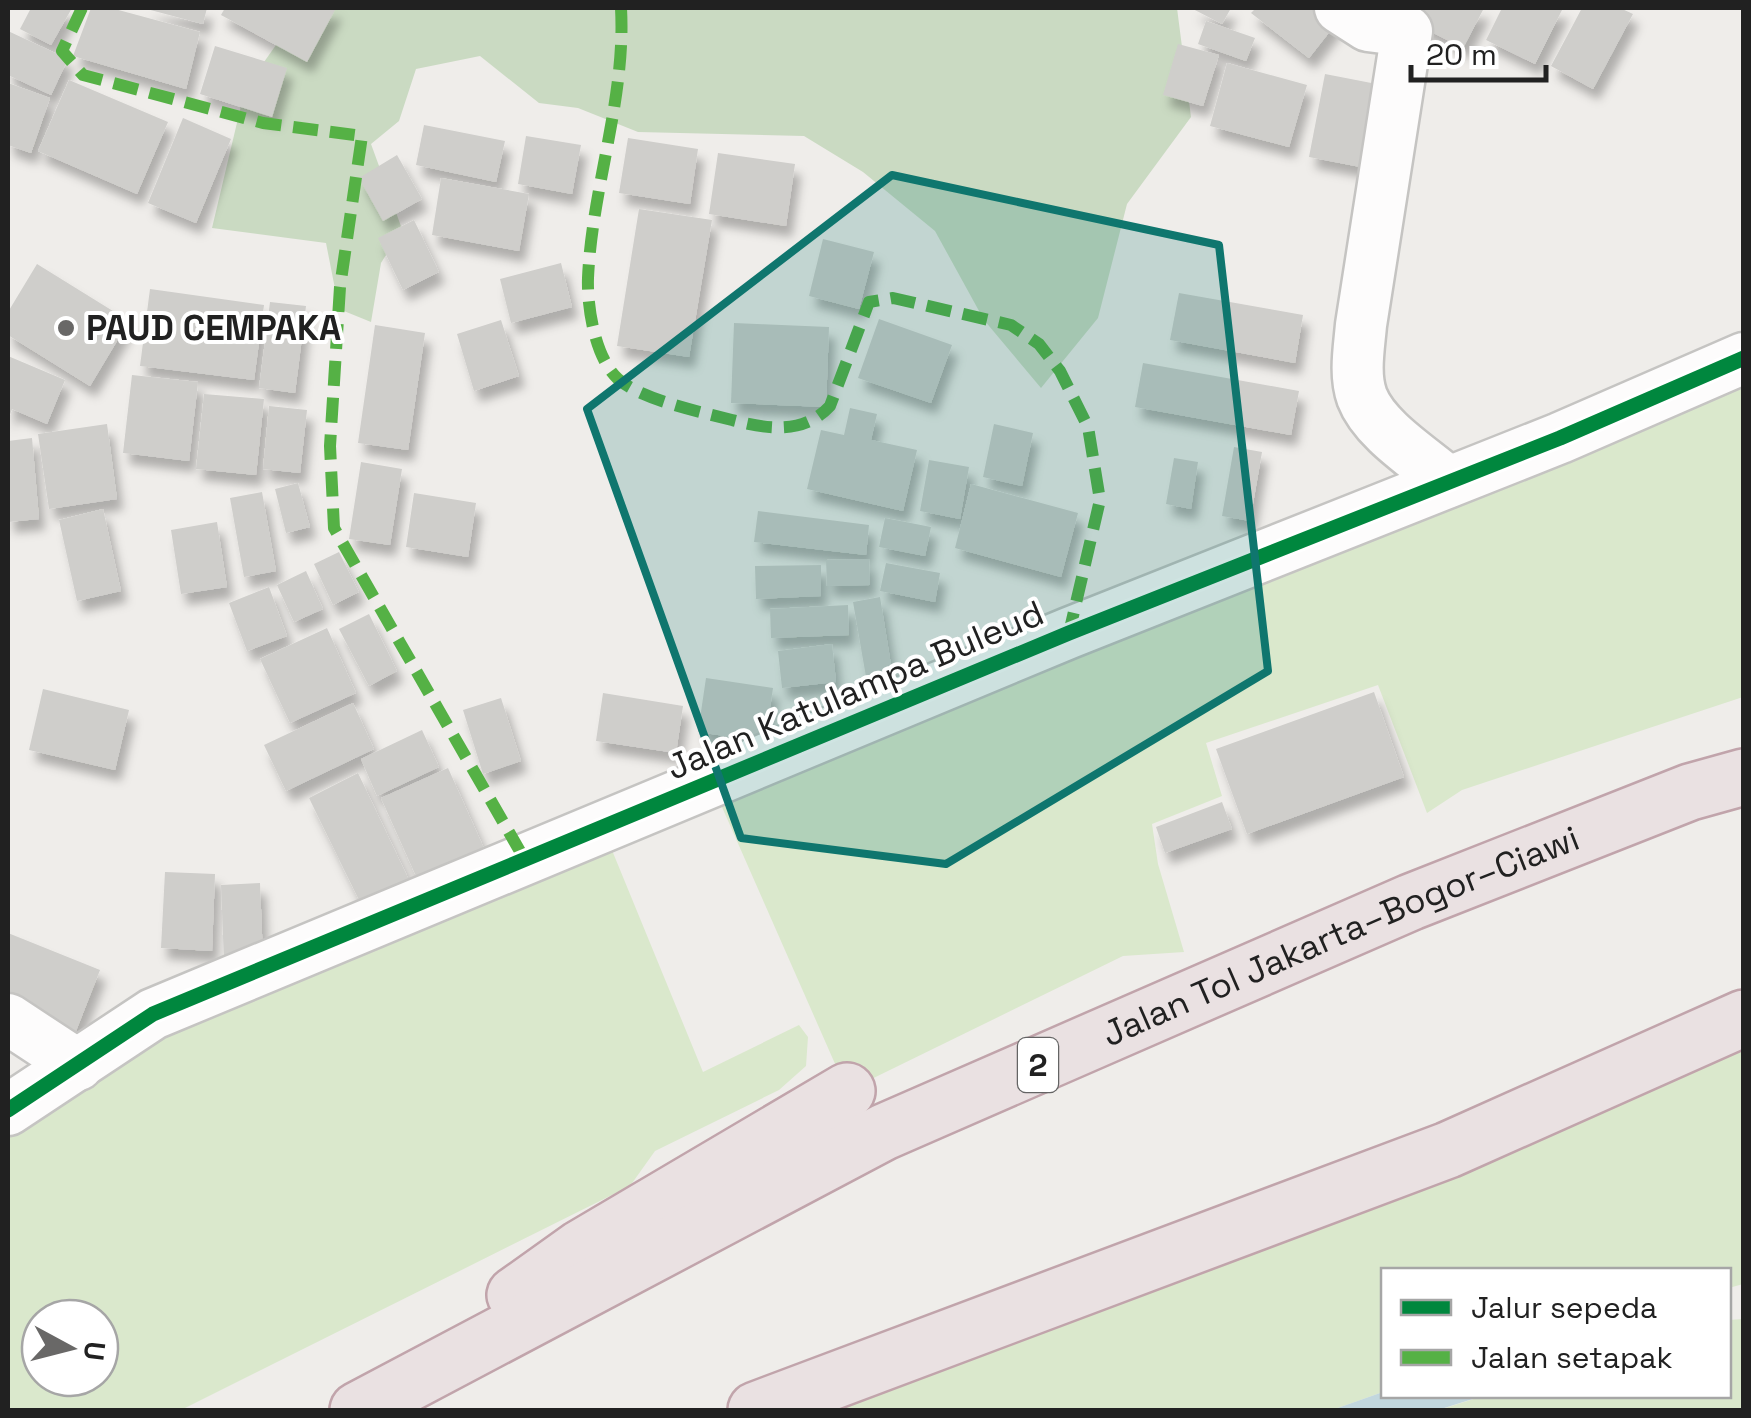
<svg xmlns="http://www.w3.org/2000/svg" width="1751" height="1418" font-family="'Space Grotesk',sans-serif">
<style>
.grass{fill:#dae8cc;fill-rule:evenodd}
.forest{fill:#cadac2}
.water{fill:#c2d7de}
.building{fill:#cfcecb;filter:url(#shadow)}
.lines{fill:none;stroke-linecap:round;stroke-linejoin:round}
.minor-casing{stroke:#c5c4c2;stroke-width:55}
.highway-casing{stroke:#c1a4ab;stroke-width:60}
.minor{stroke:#fdfcfc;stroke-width:50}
.highway{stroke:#eae1e2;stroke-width:55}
.quiet{stroke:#55b145;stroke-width:12;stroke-dasharray:25 12;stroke-linecap:butt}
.cycleway-casing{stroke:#fff;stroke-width:21}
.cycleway{stroke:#00873e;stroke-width:15}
.marked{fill:#0f766e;fill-opacity:0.2;stroke:#0f766e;stroke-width:8;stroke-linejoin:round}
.poi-dot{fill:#696867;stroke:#fff;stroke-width:4}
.labels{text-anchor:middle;stroke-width:8;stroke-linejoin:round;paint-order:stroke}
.shield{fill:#fff;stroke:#646464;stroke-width:2.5}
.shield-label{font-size:32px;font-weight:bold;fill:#212121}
.poi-label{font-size:35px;font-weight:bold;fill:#212121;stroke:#fff;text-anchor:start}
.street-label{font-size:35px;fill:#212121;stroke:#fff}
</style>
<defs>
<filter id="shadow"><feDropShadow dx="6" dy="11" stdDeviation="5" flood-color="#0004"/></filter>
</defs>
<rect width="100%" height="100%" fill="#efedea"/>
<g class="grass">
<path d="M1743 357V697L1462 790 1427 813 1378 685 1206 743 1222 796 1152 824 1158 864 1184 952 1123 956 847 1091 711 782Z"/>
<path d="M600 821 703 1072 799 1025 808 1037 806 1066 779 1090 655 1151 630 1186 181 1410H8V1092ZM40 1318H100V1378H40Z"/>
<path d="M1743 1018V1284L1729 1288 1728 1270H1384L1383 1392 1332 1410H756Z"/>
<path d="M1743 1319V1410H1439L1483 1396H1728L1729 1320Z"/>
</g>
<path class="forest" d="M302 8H1177L1191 117 1127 204 1098 318 1041 388 984 320 935 231 863 172 804 136 638 132 578 108 539 103 480 56 416 69 399 121 371 144 402 229 381 263 371 322 339 309 326 243 212 228 245 89Z"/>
<path class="water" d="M1383 1392 1384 1396H1482L1438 1410H1332Z"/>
<g class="building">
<path d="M31 8H72L51 45 20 29Z"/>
<path d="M91 8H111L200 32 186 89 73 56Z"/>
<path d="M143 8H207L203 24Z"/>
<path d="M225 8H336L307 62 221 15Z"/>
<path d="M1191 8H1231L1222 24Z"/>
<path d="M1256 8H1331L1342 16 1309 58 1251 13Z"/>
<path d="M1421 8H1484L1463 48 1414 23Z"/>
<path d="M1502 8H1563L1535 64 1486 40Z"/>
<path d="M1582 8H1620L1633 14 1593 89 1551 66Z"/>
<path d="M1206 21 1255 38 1246 61 1198 44Z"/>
<path d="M8 31 68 59 51 95 8 75Z"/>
<path d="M1178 44 1219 55 1203 106 1163 95Z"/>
<path d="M215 46 287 68 272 117 200 94Z"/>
<path d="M1227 63 1307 85 1289 147 1210 126Z"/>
<path d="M1325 74 1397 88 1381 171 1309 157Z"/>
<path d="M69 80 168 122 137 194 38 151Z"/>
<path d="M8 83 50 98 31 153 8 145Z"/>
<path d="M183 118 231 139 196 223 148 203Z"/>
<path d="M424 125 505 141 496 182 416 165Z"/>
<path d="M526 136 581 145 572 194 518 184Z"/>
<path d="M628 138 698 149 690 204 619 193Z"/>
<path d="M718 153 795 164 786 226 709 214Z"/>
<path d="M397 155 422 199 383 221 359 178Z"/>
<path d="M441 178 529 194 519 251 432 235Z"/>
<path d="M639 209 712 220 689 357 617 346Z"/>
<path d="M414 220 439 272 403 290 378 238Z"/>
<path d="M823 239 874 252 859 309 809 296Z"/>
<path d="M561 263 572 307 511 323 500 279Z"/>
<path d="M37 264 129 321 90 386 8 335V312Z"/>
<path d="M150 289 264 305 254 380 140 366Z"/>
<path d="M1179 293 1303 315 1295 363 1170 340Z"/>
<path d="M270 302 306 306 295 393 259 388Z"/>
<path d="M879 319 952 345 931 403 858 378Z"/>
<path d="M501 320 519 376 474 391 457 334Z"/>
<path d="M734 323 829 327 826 407 731 403Z"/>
<path d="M375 325 425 333 408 450 358 443Z"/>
<path d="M8 356 65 380 47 424 12 409 8 420Z"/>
<path d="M1143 363 1299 391 1291 435 1135 407Z"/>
<path d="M132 375 198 382 189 461 123 453Z"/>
<path d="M204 394 264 399 256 475 196 469Z"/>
<path d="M269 406 307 410 300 473 263 469Z"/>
<path d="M850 408 877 414 871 440 917 450 903 511 807 489 821 430 844 435Z"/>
<path d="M107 424 117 499 49 509 38 434Z"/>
<path d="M994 424 1033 433 1022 486 983 477Z"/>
<path d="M32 438 39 519 8 522V441Z"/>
<path d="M1234 447 1262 452 1250 521 1222 516Z"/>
<path d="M1174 458 1198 462 1191 509 1166 504Z"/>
<path d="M929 460 969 467 960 519 920 511Z"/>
<path d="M361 462 402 469 390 545 349 539Z"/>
<path d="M298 483 310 527 286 533 275 489Z"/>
<path d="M971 484 1078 513 1061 577 955 548Z"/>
<path d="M262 492 276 571 244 577 230 498Z"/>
<path d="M414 493 476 503 468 557 406 547Z"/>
<path d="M103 509 121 591 77 601 59 520Z"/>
<path d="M758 511 869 525 866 555 754 542Z"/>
<path d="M885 518 931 527 925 556 879 547Z"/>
<path d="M217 522 227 587 181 594 171 530Z"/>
<path d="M339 552 359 592 333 605 314 564Z"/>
<path d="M869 559 870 585 827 586 826 560Z"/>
<path d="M886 563 940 573 935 602 880 591Z"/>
<path d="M821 565V596L756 599 755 566Z"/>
<path d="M306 571 323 609 294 622 277 585Z"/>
<path d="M269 587 287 636 247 651 229 603Z"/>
<path d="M880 597 895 690 869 694 853 602Z"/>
<path d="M848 605 849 635 771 638 770 609Z"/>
<path d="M369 614 397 671 369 686 339 629Z"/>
<path d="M327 628 356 693 290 723 260 659Z"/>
<path d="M832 644 836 682 782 688 778 651Z"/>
<path d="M706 678 773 688 765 742 698 732Z"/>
<path d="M43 689 129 710 115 770 29 750Z"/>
<path d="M1374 692 1404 777 1247 834 1216 749Z"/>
<path d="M603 693 683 706 676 753 596 741Z"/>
<path d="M501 698 521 761 483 774 463 710Z"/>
<path d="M353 703 374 749 286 791 264 745Z"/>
<path d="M422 730 439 767 377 796 361 759Z"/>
<path d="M448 768 487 855 420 885 381 798Z"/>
<path d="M358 773 409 880 361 904 309 798Z"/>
<path d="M1222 802 1232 829 1165 853 1156 827Z"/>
<path d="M165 872 215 874 212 951 161 948Z"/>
<path d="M260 883 263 959 224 961 221 885Z"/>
<path d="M8 933 100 970 76 1031 8 1004Z"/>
</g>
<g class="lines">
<defs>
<g id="minor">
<path d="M1340 8 1368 26 1407 31 1361 325C1359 348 1354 375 1362 397 1375 431 1422 459 1448 482"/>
<path d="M8 1019 78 1065"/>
<path d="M8 1110 153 1014 1069 633 1560 438 1744 358"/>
</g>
<g id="highway">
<path d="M515 1295 581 1248 847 1091"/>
<path id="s1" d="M358 1410 884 1132 1411 902 1690 792 1744 777"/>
<path d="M756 1410 1448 1150 1744 1018"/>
</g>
</defs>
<use href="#minor" class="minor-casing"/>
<use href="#highway" class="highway-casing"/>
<use href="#minor" class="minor"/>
<use href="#highway" class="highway"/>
<g class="quiet">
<path d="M82 8 62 51 83 75 263 123 362 136 340 287 330 446 334 528 525 860"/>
<path d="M621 8C626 99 592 187 588 278 587 307 595 358 618 379 642 400 701 412 732 420 767 429 803 435 830 406L869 302 893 298 1011 325 1039 344 1060 371 1088 427 1100 500 1069 633"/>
</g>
<defs>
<path id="cycleway" d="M8 1110 153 1014 1069 633 1560 438 1744 358"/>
</defs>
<use href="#cycleway" class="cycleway-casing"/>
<use href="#cycleway" class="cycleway"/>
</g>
<path class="marked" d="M892 175 1219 245 1268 671 946 864 741 838 587 409Z"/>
<circle class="poi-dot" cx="66" cy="328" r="10"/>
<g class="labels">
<rect class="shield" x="1018" y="1038" width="40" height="54" rx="8"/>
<g class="shield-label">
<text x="1038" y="1076">2</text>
</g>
<g class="poi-label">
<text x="86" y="340">PAUD CEMPAKA</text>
</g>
<g class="street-label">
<text transform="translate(855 690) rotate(-23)" y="12">Jalan Katulampa Buleud</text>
<text dy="12" stroke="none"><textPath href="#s1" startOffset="1092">Jalan Tol Jakarta–Bogor–Ciawi</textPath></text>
</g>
</g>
<rect width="1751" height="1418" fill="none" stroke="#212121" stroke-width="20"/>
<rect x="1381" y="1268" width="350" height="130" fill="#ffffff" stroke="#a6a6a6" stroke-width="2.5"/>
<rect x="1401" y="1300" width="50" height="15" fill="#00873e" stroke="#a6a6a6" stroke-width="2.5"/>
<text x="1471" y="1318" font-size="30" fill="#212121">Jalur sepeda</text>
<rect x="1401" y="1350" width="50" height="15" fill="#55b145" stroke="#a6a6a6" stroke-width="2.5"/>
<text x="1471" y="1368" font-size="30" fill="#212121">Jalan setapak</text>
<g transform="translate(70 1348) rotate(97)"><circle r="48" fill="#ffffff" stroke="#a6a6a6" stroke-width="2.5"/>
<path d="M0-8L18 38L0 25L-18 38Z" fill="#696867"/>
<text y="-15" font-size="28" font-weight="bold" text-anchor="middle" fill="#212121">U</text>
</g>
<path d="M1411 65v15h135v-15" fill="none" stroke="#212121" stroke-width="5"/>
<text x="1426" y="65" font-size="30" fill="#212121" stroke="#ffffff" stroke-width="8" paint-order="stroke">20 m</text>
</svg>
